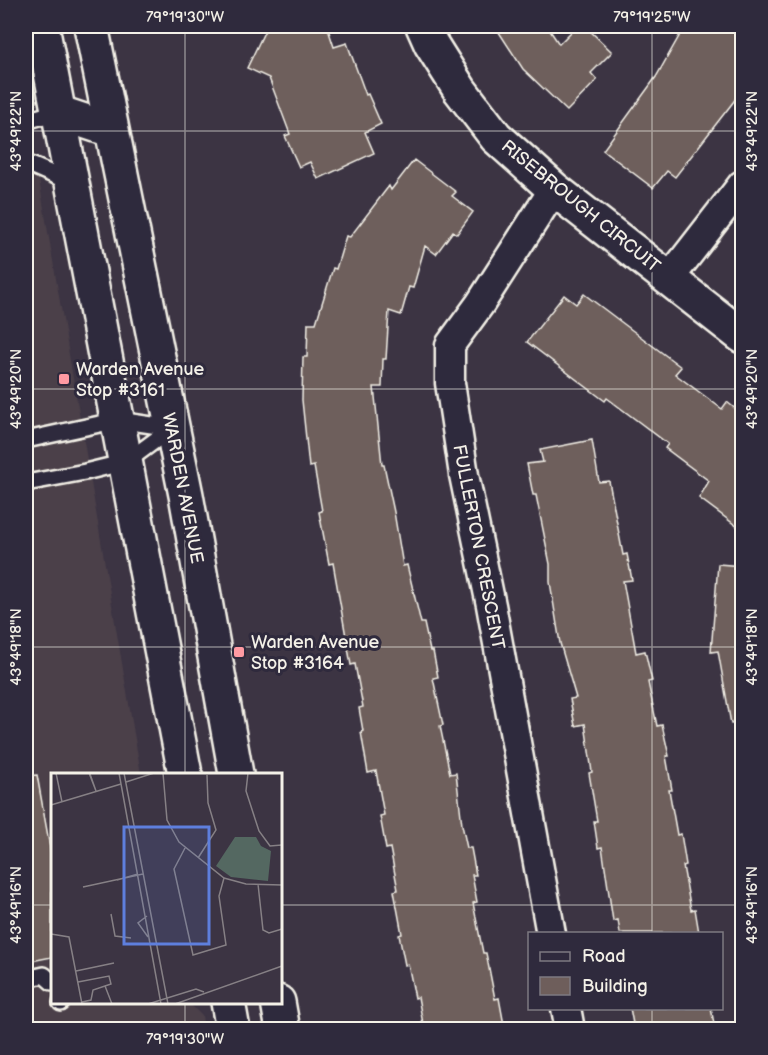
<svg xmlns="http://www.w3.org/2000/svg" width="768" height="1055" font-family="'Balsamiq Sans',sans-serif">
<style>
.built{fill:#4b414a}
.building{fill:#6e5e5b;stroke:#f4f1e8;stroke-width:1.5}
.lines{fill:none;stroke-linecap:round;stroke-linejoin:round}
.lane-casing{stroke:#f4f1e8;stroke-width:20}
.street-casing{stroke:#f4f1e8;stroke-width:33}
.secondary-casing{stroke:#f4f1e8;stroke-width:38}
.primary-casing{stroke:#f4f1e8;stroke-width:38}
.lane{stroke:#2f2a3d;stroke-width:15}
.street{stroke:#2f2a3d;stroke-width:28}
.secondary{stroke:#2f2a3d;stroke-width:33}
.primary{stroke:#2f2a3d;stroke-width:33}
.ticks{fill:none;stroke:#f4f1e8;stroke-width:1.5;stroke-opacity:0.45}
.poi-dot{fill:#ff9aa2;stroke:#2f2a3d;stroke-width:2}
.labels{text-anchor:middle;stroke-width:6;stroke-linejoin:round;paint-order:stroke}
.street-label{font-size:18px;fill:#f4f1e8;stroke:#2f2a3d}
.poi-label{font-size:18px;fill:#f4f1e8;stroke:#2f2a3d;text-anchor:start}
.inset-road{fill:none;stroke:#868085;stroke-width:1.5}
.view{fill:#5e7fdd;fill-opacity:0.15;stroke:#5e7fdd;stroke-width:3}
.inset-edge{fill:none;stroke:#f4f1e8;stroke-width:3}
.neatline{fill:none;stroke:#f4f1e8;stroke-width:2}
.ticks-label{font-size:15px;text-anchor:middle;fill:#f4f1e8}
</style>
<rect width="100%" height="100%" fill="#3c3443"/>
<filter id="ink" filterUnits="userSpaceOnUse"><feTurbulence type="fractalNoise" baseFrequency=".0167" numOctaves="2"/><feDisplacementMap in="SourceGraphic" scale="12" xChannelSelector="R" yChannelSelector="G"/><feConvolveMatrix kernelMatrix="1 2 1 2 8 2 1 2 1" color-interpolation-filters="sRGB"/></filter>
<g filter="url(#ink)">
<path class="built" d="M26 104 141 774H52V1002L189 1003 202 1016 204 1029H26Z"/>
<g class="building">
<path d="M267 26H327L334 47 347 43 366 95 368 94 381 124 365 132 374 153 318 179 310 162 299 167 285 136 290 134 269 78 247 68Z"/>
<path d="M495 26H547L559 44 577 26H585L612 52 591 73 597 80 567 111 523 69Z"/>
<path d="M685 26H725L742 29V86L734 101 675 177 667 171 653 188 603 150 656 77Z"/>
<path d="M414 160 456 192 452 196 473 212 457 234 453 231 436 254 425 246 413 288 409 287 401 315 389 311 386 359H383L382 387H374L382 465H384L394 512 403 566 407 565 421 623H424L430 651H433L438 677 433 678 443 725 440 726 450 774 456 773 462 825 467 848H471L476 875H472L477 902 473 903 483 953H486L495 999 499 998 504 1025 500 1026 501 1029H424L418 997 415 998 408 964 405 965 399 935 402 934 394 891 398 890 390 848 386 849 380 816 384 815 376 771 368 773 361 732 363 731 359 708 363 707 355 664 351 665 333 563 329 564 319 512 322 511 314 466 309 467 302 400 303 357H307L308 323H316L333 268 336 269 346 236 350 237 389 186 391 190Z"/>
<path d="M584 294 681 367 675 374 722 409 727 402 742 414V530L699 498 709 481 665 448 668 444 607 398 605 401 527 342 564 295 576 304Z"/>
<path d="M592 440 599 482 609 481 623 555 627 554 632 580 623 581 636 653 645 651 652 681 648 682 657 726 662 725 669 756H666L672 790H669L677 835 681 834 686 865 683 866 691 910 695 909 699 933H620L618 920 613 921 602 847 598 848 594 821H597L589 773 592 772 585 724 575 726 570 699 576 698 560 643 550 582V564L536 495H533L527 464 543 462 540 450Z"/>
<path d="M718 564 742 566V723L731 724 718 651 711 652Z"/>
<path d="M37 775 52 859V957L26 962V776Z"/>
<path d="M630 1008H711L715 1029H634Z"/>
</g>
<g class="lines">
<defs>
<g id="lane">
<path d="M26 121 57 112"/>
<path d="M26 163 72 183"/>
<path d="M26 440 118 420 172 428"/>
<path d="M26 483 85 472 126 462 172 428"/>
<path d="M26 979 44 975 52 982"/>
<path d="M61 1002V1003"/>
</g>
<g id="street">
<path d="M669 279 742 185"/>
<path d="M551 934 491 605 464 475 450 383V345L480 304 554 189"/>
<path d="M566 1008 570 1030"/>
</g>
<g id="secondary">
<path d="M423 26 431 44 460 90 496 137 554 189 742 336"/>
<path d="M57 112 111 130"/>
</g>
<g id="primary">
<path d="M42 26 185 774"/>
<path d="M91 26 186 495 236 774"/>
<path d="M228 1002 233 1030"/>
<path d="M278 1002 283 1030"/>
</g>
</defs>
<use href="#lane" class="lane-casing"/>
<use href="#street" class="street-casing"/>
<use href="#secondary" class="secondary-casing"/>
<use href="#primary" class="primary-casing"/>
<use href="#lane" class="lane"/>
<use href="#street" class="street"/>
<use href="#secondary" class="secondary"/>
<use href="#primary" class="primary"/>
</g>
</g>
<path class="ticks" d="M185 26V774M652 26V934M26 131H742M26 389H742M26 647H742M26 905H52M280 905H742M185 1002V1030M652 1008V1030"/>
<g class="poi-dot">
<rect x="58" y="373" width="12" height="12" rx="3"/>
<rect x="233" y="646" width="12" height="12" rx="3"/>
</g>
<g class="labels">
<g class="street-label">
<text transform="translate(581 206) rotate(39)" y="6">RISEBROUGH CIRCUIT</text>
<text transform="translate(183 488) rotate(79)" y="6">WARDEN AVENUE</text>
<text transform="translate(479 547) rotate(79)" y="6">FULLERTON CRESCENT</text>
</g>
<g class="poi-label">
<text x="76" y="375">Warden Avenue<tspan x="76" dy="21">Stop #3161</tspan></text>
<text x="251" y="648">Warden Avenue<tspan x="251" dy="21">Stop #3164</tspan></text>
</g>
</g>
<g transform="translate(51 773)">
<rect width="231" height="231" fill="#3c3443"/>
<path d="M184 64H205L210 73 220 78 217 108 180 104 165 93Z" fill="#546861"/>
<path class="inset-road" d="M5 0 11 29M38 0 45 18M68 0 110 231M73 0 117 231M112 0 116 47 128 69 173 105 195 111 231 112M197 0 195 18 208 58 219 73 231 72M39 1 45 18M75 9 103 0M0 32 70 11M134 75 123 96 142 182 175 172 168 123 173 105M147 85 165 57 157 30 156 2M66 107 87 101M207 111 212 157 218 160 231 156M32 114 92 101M60 141 64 163 80 165M96 143 87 150 97 164M0 161 18 164 31 231M25 198 63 190M27 209 58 203 60 211 54 213M31 229 40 227 42 217 54 213 61 231M97 231 145 216 153 219M124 231 231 193"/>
<path class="view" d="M73 54H158V171H73Z"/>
<rect width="231" height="231" class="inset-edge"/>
</g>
<rect width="768" height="1055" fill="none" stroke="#2f2a3d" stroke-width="66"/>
<rect x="528" y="932" width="195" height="78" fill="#2f2a3d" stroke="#7e7a81" stroke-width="1.5"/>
<rect x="540" y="952" width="30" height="9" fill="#2f2a3d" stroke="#7e7a81" stroke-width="1.5"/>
<text x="582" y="962" font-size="18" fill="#f4f1e8">Road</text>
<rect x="540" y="977" width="30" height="18" fill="#6e5e5b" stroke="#7e7a81" stroke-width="1.5"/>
<text x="582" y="992" font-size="18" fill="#f4f1e8">Building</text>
<rect x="33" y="33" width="702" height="989" class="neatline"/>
<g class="ticks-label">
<text x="185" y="22">79°19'30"W</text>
<text x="652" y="22">79°19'25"W</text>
<text transform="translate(16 131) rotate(-90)" y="5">43°49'22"N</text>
<text transform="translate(752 131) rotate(-90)" y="5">43°49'22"N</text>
<text transform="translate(16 389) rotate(-90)" y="5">43°49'20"N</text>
<text transform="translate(752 389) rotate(-90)" y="5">43°49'20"N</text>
<text transform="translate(16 647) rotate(-90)" y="5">43°49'18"N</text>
<text transform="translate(752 647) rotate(-90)" y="5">43°49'18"N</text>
<text transform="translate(16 905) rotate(-90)" y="5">43°49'16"N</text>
<text transform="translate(752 905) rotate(-90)" y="5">43°49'16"N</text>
<text x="185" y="1044">79°19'30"W</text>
</g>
</svg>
